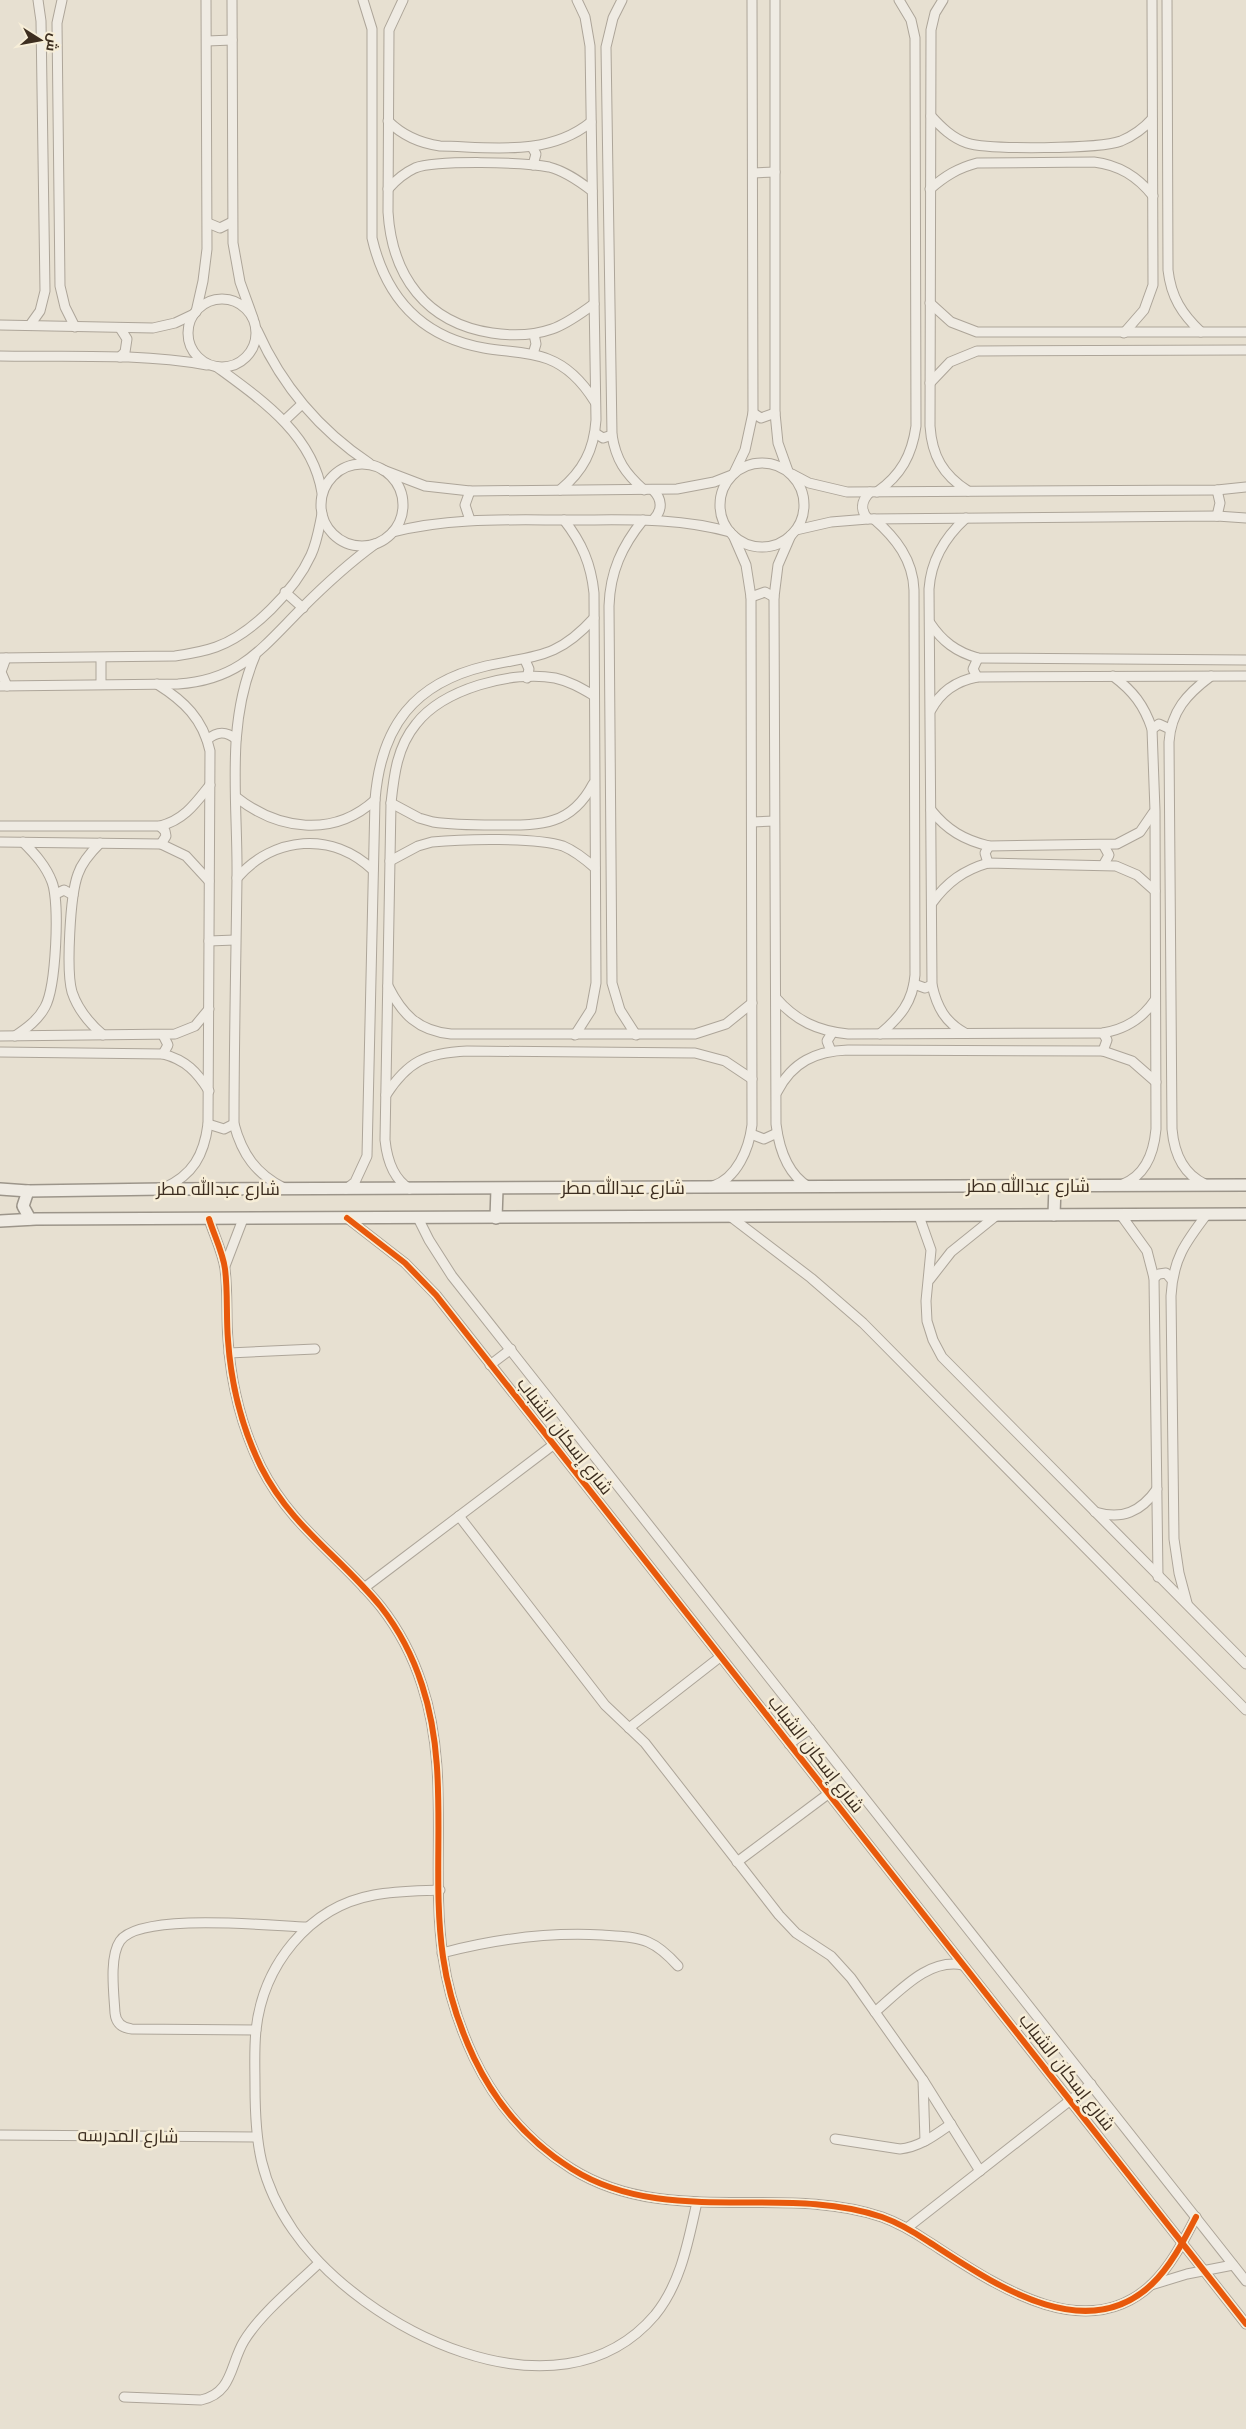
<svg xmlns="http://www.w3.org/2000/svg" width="1246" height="2429" font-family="'Times New Roman',Cairo,serif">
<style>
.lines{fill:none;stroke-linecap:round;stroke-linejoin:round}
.street-casing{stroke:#ada599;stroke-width:11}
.secondary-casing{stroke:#9c958a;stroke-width:14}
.street{stroke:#efebe3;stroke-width:9}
.secondary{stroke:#efebe3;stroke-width:11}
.cycleway-casing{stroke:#f7eed8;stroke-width:9}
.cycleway{stroke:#e8590c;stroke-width:6}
.labels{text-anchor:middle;stroke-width:5;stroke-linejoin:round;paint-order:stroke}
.street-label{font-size:18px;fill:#3d2e20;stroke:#f7eed8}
</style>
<rect width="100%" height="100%" fill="#e7e0d1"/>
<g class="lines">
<defs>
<g id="street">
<path d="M62 0 57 23 60 286 65 307 75 327"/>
<path d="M232 0 233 243 240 282 253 318"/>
<path d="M363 0 372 29V238C386 298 422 337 484 348 505 352 528 351 548 359 569 367 584 384 595 402"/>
<path d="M403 0 389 30 388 212C392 276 426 323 492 333 512 336 532 336 552 329 567 324 581 313 594 304"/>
<path d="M622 0 613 18 606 47 612 435C616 460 625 473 644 490"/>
<path d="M775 0V413L778 443 788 471"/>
<path d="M943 0 935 13 931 30 930 426C932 456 943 475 968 491"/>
<path d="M1167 0 1168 270C1171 297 1182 314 1201 332"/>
<path d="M207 41 232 40"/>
<path d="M931 116C941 127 952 138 967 143 989 150 1100 149 1121 141 1133 136 1143 129 1152 119"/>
<path d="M388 121C403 136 419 143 440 146 491 147 548 157 591 122"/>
<path d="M532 147 536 154 533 165"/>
<path d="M753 173 775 172"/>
<path d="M388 189C396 180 404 173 415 168 436 160 525 162 549 167 565 171 579 181 592 191"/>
<path d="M930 189C945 176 958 168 977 163L1094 162C1119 165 1137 176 1153 196"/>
<path d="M208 223 220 228 232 222"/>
<circle cx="222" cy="333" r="34"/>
<path d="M930 303 951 322 977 332H1246"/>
<path d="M196 312 203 281 207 249 206 0"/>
<path d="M0 325 153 328 175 323 194 314"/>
<path d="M30 325 40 311 45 291 41 21 38 0"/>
<path d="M120 328 127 339 125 352 120 357"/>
<path d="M257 330C282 386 318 429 369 463"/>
<path d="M1124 333 1144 310 1153 285 1152 0"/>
<path d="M533 354 536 344 534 334"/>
<path d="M0 356C69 357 139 353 207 365"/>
<path d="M217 367C262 400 313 435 322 493"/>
<path d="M930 383 950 362 977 351 1246 350"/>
<path d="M753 413 761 418 775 413"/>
<path d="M284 421 301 405"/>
<path d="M595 433 603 438 612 435"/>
<circle cx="762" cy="505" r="42"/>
<circle cx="362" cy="505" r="41"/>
<path d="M383 470 425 486 470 491 677 489 714 482 732 475"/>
<path d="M734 473 745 450 753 413 752 0"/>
<path d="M792 474 809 483 847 492 1217 490 1246 487"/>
<path d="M560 490C583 471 594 450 596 420L590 46 585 17 577 0"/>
<path d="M653 490C662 499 663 509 654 519"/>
<path d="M1217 490 1220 503 1217 516"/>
<path d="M877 492C901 475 912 455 916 426L915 38 911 20 899 0"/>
<path d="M868 519C860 510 861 501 870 492"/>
<path d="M874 519C896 538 913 560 914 590L915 975C913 1002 900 1017 880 1034"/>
<path d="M470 520 465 505 470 491"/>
<path d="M564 520C582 543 591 564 594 593L596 983 591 1010 575 1035"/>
<path d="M796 530 831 522 868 519 1217 516 1246 518"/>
<path d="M393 532C451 517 511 520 571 520 625 520 677 517 730 532"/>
<path d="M791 535 778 565 774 597 776 1124C779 1148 787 1174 809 1187"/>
<path d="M285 592 303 608"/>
<path d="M751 597 765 592 774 597"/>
<path d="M930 623C942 641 956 652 978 658L1246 660"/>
<path d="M255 656C225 726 238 803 237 877 236 959 234 1042 234 1124 242 1154 256 1174 284 1188"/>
<path d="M0 658 175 656C189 654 202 652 216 647 252 634 295 590 311 555 317 542 319 528 322 514"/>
<path d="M6 658 1 672 7 686"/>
<path d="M101 658V684"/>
<path d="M525 660 529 669 527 678"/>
<path d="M1113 676C1133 691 1144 705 1152 729L1155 811 1156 1129C1154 1151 1146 1175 1123 1184"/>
<path d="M977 677 973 669 978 658"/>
<path d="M157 684C184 701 203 719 210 751L208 1124C204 1155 193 1175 164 1188"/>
<path d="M0 686 178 684C240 680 262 648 303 607 326 584 349 563 375 544"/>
<path d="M931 710C941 691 956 681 977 677L1246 676"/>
<path d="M1152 729 1159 724 1170 729"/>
<path d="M207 740C217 731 226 731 236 739"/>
<path d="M236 797C278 830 333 838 375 800"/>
<path d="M391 803 419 818 433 822C453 825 473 825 494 825 537 825 570 828 593 784"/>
<path d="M931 810C947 830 964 840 989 846L1117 844 1140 832 1153 813"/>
<path d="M752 822 774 821"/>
<path d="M0 826H160C184 820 195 804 210 785"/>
<path d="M160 826 165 831 166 836 161 844"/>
<path d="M0 842 161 844 186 856 209 881"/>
<path d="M100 843C91 852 82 862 78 874 70 895 66 971 72 992 78 1010 89 1023 103 1035"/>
<path d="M390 861 418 846 432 842C462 839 536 837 563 846 575 851 585 859 595 868"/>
<path d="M988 863 985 853 989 846"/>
<path d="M1104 864 1109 855 1104 846"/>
<path d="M237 878C274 836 332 831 373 870"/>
<path d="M56 894 64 890 73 895"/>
<path d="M932 903C947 882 964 870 988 863L1116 866 1137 875 1155 891"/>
<path d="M209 941 235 940"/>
<path d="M914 984 925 988 932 985"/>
<path d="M388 986C402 1014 418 1031 451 1034H695L726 1024 752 1003"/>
<path d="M776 998C796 1021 818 1031 848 1034L1103 1033C1126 1029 1142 1019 1155 1000"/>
<path d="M965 1033C945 1022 937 1007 932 985L929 589C931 560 944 538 966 518"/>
<path d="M636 1035 620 1010 612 983 609 606C610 572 622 546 643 520"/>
<path d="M0 1036 175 1034 195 1026 209 1009"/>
<path d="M15 1036C27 1028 38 1020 45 1007 56 987 60 903 52 882 46 866 35 854 23 842"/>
<path d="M831 1051 827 1041 832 1033"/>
<path d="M1103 1051 1107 1040 1103 1033"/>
<path d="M0 1052 163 1054C186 1060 197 1072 209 1091"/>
<path d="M163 1054 168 1045 163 1035"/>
<path d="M777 1092C792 1062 816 1051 848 1050L1103 1051 1132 1061 1156 1082"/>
<path d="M386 1095C408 1061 426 1053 467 1051L695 1053 725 1061 752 1079"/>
<path d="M208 1124 224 1129 234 1124"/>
<path d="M751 1134 764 1139 777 1133"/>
<path d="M1205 1184C1183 1174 1174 1152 1172 1129L1169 742C1171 711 1187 694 1211 676"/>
<path d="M713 1186C737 1178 749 1149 752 1125L751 597 746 565 733 535"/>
<path d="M346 1189 355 1182 367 1156 375 800C381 726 414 683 486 666 536 655 557 659 594 618"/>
<path d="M410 1189C393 1179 387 1159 385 1140L391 803C394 775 397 747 416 724 443 689 512 670 555 678 569 681 581 688 593 695"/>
<path d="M1121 1215 1147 1251 1154 1278 1158 1577"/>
<path d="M919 1216 931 1250 926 1301 927 1321 933 1340 942 1357 1246 1664"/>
<path d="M731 1217 811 1278 863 1323 1246 1710"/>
<path d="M347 1218 405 1263 436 1295 1246 2324"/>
<path d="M418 1218 429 1240 452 1276 1246 2281"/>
<path d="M209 1219C214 1235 223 1253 225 1269 228 1292 226 1317 228 1340 231 1384 242 1428 261 1467 292 1528 341 1557 381 1607 399 1630 413 1657 422 1685 451 1773 430 1867 443 1957 448 1992 459 2026 474 2058 496 2104 529 2142 572 2169 666 2228 783 2183 882 2217 899 2223 914 2232 929 2242 990 2281 1084 2349 1152 2284 1171 2266 1184 2240 1196 2217"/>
<path d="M225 1266 243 1219"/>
<path d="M1154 1278 1159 1274 1166 1273 1172 1280"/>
<path d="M930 1279 951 1252 997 1215"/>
<path d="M229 1353 315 1349"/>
<path d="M490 1365 511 1349"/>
<path d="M1095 1512C1122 1520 1141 1512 1157 1489"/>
<path d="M459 1516 605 1705 645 1743 779 1915 796 1933 831 1956 851 1978 923 2080 980 2171"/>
<path d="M364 1588 553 1445"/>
<path d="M1187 1603 1179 1573 1174 1539 1171 1296C1173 1259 1185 1243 1207 1214"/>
<path d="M629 1728 720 1657"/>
<path d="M789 1744 810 1729"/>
<path d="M737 1862 828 1794"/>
<path d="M440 1890C418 1891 395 1891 374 1895 308 1907 263 1966 256 2030 254 2049 255 2068 255 2086 255 2143 260 2182 293 2230 361 2329 558 2429 655 2315 681 2283 688 2242 697 2202"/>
<path d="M442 1953C495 1939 548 1932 602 1935 617 1936 634 1936 648 1942 660 1947 669 1956 678 1966"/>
<path d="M875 2012C900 1991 928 1958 963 1965"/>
<path d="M256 2030 132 2029C122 2028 116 2023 115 2013 114 1994 109 1957 120 1941 140 1912 272 1926 307 1927"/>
<path d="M923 2080 925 2141"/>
<path d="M0 2135 256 2137"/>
<path d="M835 2139 900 2149C920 2147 935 2135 951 2124"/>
<path d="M907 2228 1091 2084"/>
<path d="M1151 2285 1187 2274 1233 2265"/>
<path d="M124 2397 201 2400C233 2393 230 2364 244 2341 261 2313 295 2286 319 2263"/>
</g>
<g id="secondary">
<path d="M0 1189 28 1191 163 1189 1246 1185"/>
<path d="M28 1191 23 1206 30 1219"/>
<path d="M1054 1215 1055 1186"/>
<path d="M496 1218 497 1189"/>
<path d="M0 1221 36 1219 1246 1214"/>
</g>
</defs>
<use href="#street" class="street-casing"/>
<use href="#secondary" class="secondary-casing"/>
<use href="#street" class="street"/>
<use href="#secondary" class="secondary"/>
<defs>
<g id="cycleway">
<path d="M347 1218 405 1263 436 1295 1246 2324"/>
<path d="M209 1219C214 1235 223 1253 225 1269 228 1292 226 1317 228 1340 231 1384 242 1428 261 1467 292 1528 341 1557 381 1607 399 1630 413 1657 422 1685 451 1773 430 1867 443 1957 448 1992 459 2026 474 2058 496 2104 529 2142 572 2169 666 2228 783 2183 882 2217 899 2223 914 2232 929 2242 990 2281 1084 2349 1152 2284 1171 2266 1184 2240 1196 2217"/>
</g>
</defs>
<use href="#cycleway" class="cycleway-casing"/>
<use href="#cycleway" class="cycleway"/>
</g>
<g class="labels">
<g class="street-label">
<text x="1028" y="1192">شارع عبدالله مطر</text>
<text x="623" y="1194">شارع عبدالله مطر</text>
<text x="218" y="1195">شارع عبدالله مطر</text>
<text transform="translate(565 1436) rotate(52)" y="6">شارع إسكان الشباب</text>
<text transform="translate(816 1754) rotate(52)" y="6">شارع إسكان الشباب</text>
<text transform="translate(1067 2072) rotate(52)" y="6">شارع إسكان الشباب</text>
<text transform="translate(128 2136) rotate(1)" y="6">شارع المدرسه</text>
</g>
</g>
<g transform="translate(40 40) rotate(101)" stroke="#f7eed8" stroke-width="4" paint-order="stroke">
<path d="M0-4L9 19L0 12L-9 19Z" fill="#3d2e20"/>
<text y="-8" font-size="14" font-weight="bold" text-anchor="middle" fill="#3d2e20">ش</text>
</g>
</svg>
